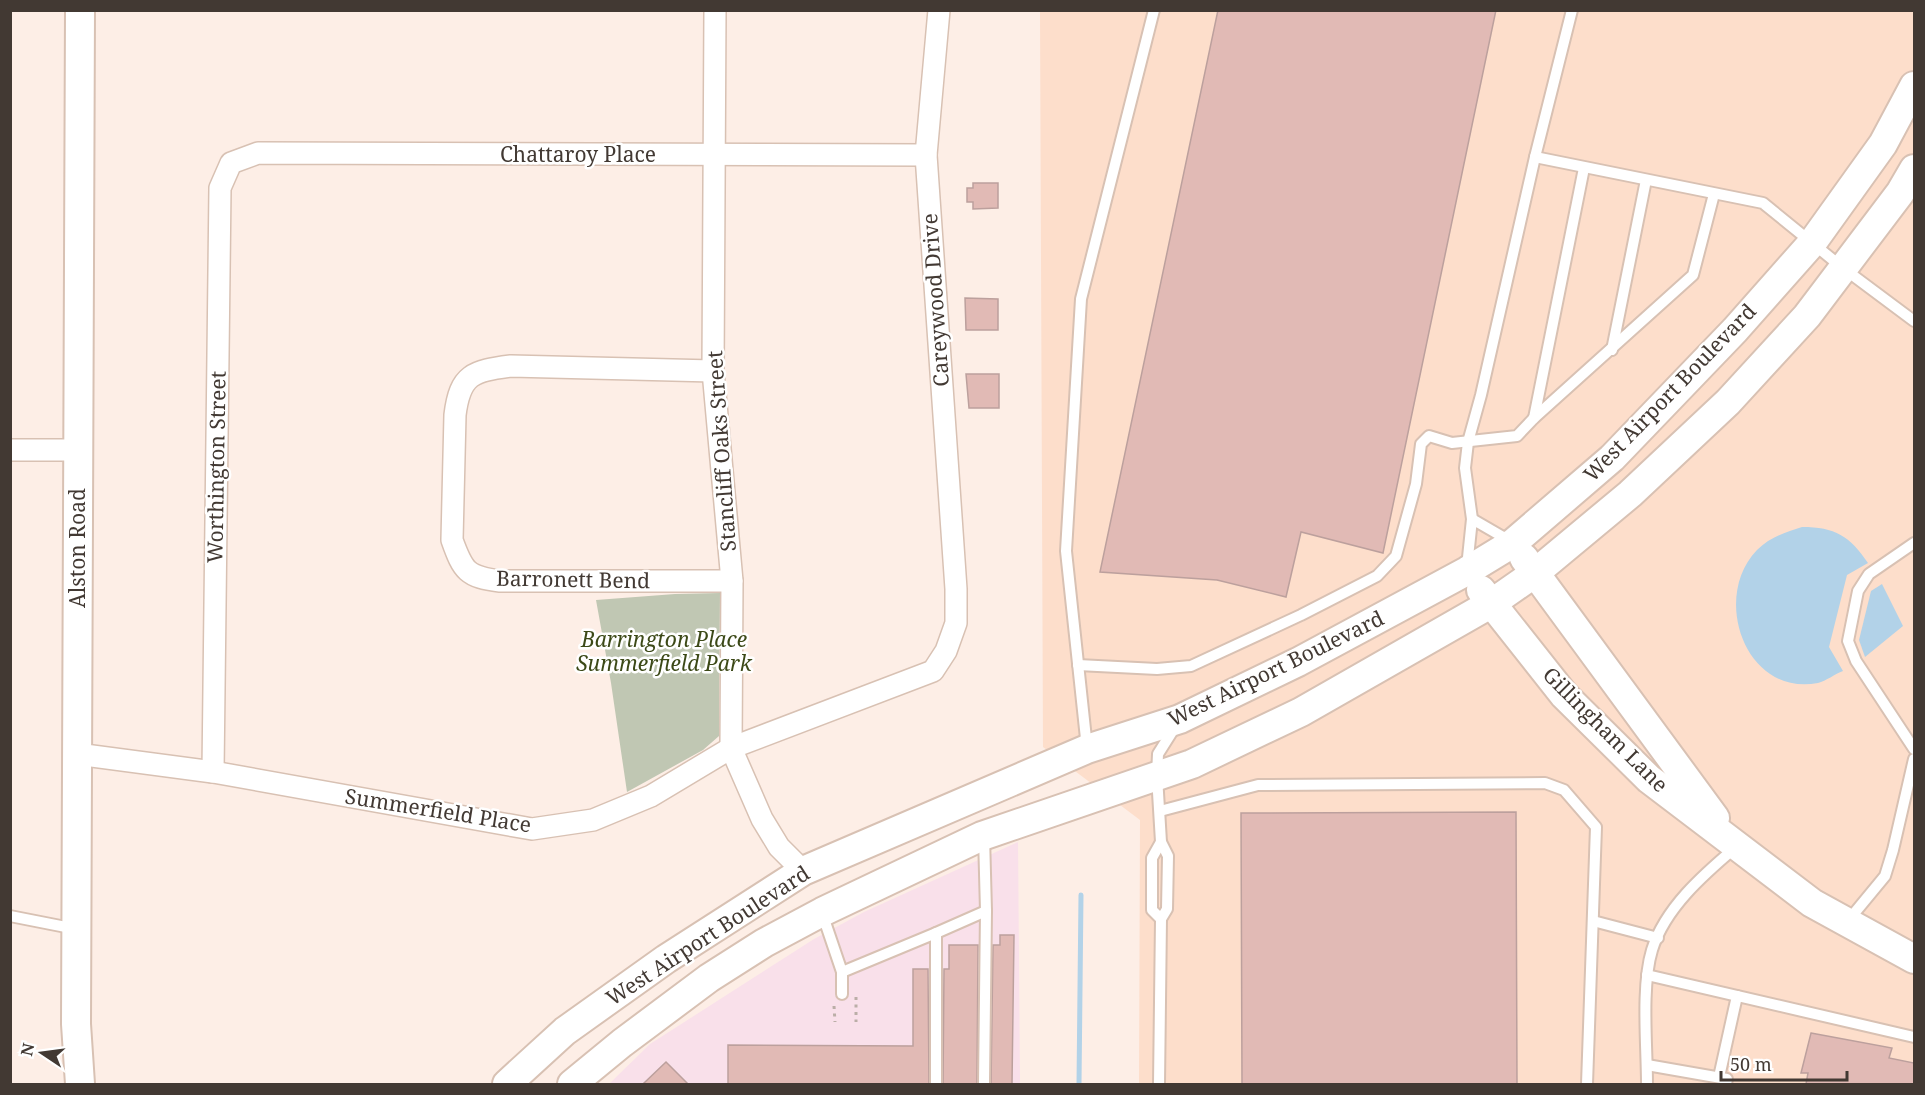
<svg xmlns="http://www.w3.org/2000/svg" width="1925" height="1095" font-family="'Noto Serif',serif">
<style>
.commercial{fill:#f9e0ea}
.built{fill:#fddecb}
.green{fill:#c0c7b3}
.water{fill:#b2d2e8}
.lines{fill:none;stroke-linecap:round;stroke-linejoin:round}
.stream{stroke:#b2d2e8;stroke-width:5}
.building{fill:#e1bab5;stroke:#bca09d;stroke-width:1.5}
.lane-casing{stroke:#d8c1b3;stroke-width:14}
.street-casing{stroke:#d8c1b3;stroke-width:24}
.secondary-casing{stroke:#d8c1b3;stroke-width:32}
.path{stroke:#bbaea7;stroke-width:3;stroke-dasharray:3 4.5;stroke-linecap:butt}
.lane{stroke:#fff;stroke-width:10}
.street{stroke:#fff;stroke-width:21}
.secondary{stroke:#fff;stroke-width:28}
.labels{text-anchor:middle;stroke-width:5;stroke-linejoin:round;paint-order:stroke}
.street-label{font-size:21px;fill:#423933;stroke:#fff}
.park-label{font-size:21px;font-style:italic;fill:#3c4917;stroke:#fff}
</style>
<rect width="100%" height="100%" fill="#fdeee6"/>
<path class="commercial" d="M1018 842 1020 1084H609L650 1044 814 939 864 912Z"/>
<path class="built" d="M1040 11H1914V1084H1139L1140 820 1043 747Z"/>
<path class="green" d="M720 593 719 736 703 750 627 792 611 683 596 600 675 594Z"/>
<g class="water">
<path d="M1802 527C1835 527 1850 536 1868 563L1847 575 1829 647 1843 671C1835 674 1826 681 1818 683 1745 697 1711 597 1757 550 1770 537 1786 532 1802 527Z"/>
<path d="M1882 584 1903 626 1865 657 1859 640 1871 591Z"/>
</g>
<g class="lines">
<path class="stream" d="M1079 1084 1081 895"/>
</g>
<g class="building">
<path d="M1218 10H1496L1383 553 1301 532 1286 597 1217 580 1100 572Z"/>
<path d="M973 183H998V208L973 209V202H967V188H973Z"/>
<path d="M965 298 998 299V330H966Z"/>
<path d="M966 374H999V408H969Z"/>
<path d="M1516 812 1517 1084H1242L1241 813Z"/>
<path d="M1000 935H1014L1012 1084H991L993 945H1000Z"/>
<path d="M949 945H978L977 1084H943L944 969H949Z"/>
<path d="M913 969H928L929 1084H728V1045L913 1046Z"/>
<path d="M1811 1033 1892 1048 1889 1058 1914 1063V1084H1806L1808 1073H1801Z"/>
<path d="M666 1062 688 1084H643Z"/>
</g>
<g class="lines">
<defs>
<g id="lane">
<path d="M1535 157 1763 203 1843 268 1914 321"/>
<path d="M1612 350 1646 180"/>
<path d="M1534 418 1584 168"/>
<path d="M1472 519 1465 468 1468 442 1481 395 1535 157 1572 10"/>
<path d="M1914 543 1869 574 1858 591 1848 641 1856 661 1914 749"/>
<path d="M1467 567 1472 519 1510 541"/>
<path d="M1078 665 1157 669 1191 666 1301 615 1377 576 1396 556 1416 484 1421 444 1429 436 1452 443 1517 436 1534 418 1693 275 1714 194"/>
<path d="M1087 748 1066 551 1081 299 1154 10"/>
<path d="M1160 811 1258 785 1545 783 1564 790 1596 827 1587 1084"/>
<path d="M822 913 842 972 936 933V1084"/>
<path d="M10 916 76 929"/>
<path d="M1161 919 1167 909 1168 856 1161 842 1157 776 1158 754 1175 727"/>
<path d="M1593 921 1658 938"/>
<path d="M1847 922 1885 876 1893 850 1914 759"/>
<path d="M936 933 986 911"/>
<path d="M1647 975 1914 1037"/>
<path d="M842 994V972"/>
<path d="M1647 1065 1727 1079 1726 1084"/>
<path d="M1719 1077 1737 996"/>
<path d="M984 1084 986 911 984 836"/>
<path d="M1159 1084 1161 919 1152 910V858L1161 842"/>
<path d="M1647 1084C1647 1046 1641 986 1652 950 1665 908 1703 875 1736 847"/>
</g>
<g id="street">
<path d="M715 10 713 371 732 581 731 748 762 819 779 847 803 871"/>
<path d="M713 371 511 366C473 371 460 374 455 415L452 540C463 571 467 577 500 581H732"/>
<path d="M10 450H78"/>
<path d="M77 754 213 772 532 829 593 820 651 796 731 748 933 671 946 651 956 623V589L926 155 939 10"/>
<path d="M213 772 220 188 231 163 258 153 926 155"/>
</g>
<g id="secondary">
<path d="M1524 558 1715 818"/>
<path d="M1481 590 1564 695 1649 779 1812 903 1914 959"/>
<path d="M80 1084 76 1024 80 10"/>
<path d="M507 1084 565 1031 666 959 803 871 1087 749 1180 719 1298 662 1467 571 1513 543 1612 458 1735 330 1812 243 1883 144 1914 86"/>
<path d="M572 1084 622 1043 709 978 764 943 822 912 982 836 1192 764 1301 712 1492 603 1535 573 1630 494 1728 402 1807 316 1900 193 1914 169"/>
</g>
</defs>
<use href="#lane" class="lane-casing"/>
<use href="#street" class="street-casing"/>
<use href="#secondary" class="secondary-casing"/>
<g class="path">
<path d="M856 997V1022"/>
<path d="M834 1006 835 1022"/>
</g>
<use href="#lane" class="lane"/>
<use href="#street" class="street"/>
<use href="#secondary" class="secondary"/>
</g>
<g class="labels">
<g class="street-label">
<text x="578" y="162">Chattaroy Place</text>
<text transform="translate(936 300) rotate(-94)" y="7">Careywood Drive</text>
<text transform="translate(1670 393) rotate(-46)" y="7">West Airport Boulevard</text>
<text transform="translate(722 451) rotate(-94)" y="7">Stancliff Oaks Street</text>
<text transform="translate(217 467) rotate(-89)" y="7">Worthington Street</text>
<text transform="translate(78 548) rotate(-90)" y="7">Alston Road</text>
<text transform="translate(573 580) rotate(1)" y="7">Barronett Bend</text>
<text transform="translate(1276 669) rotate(-26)" y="7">West Airport Boulevard</text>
<text transform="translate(1605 730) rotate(45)" y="7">Gillingham Lane</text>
<text transform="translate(438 811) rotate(9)" y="7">Summerfield Place</text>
<text transform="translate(708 936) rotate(-33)" y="7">West Airport Boulevard</text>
</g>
<g class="park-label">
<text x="664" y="647">Barrington Place<tspan x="664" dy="24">Summerfield Park</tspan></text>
</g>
</g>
<rect width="1925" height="1095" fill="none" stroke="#423933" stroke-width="24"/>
<g transform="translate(42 1053) rotate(283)" stroke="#ffffff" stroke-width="4.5" paint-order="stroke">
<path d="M0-4.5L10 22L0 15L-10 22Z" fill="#423933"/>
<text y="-9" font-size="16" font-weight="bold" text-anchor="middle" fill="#423933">N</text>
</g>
<path d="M1721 1071v9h126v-9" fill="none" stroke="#423933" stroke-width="3"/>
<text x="1730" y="1071" font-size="18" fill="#423933" stroke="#ffffff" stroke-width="4.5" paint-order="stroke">50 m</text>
</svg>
